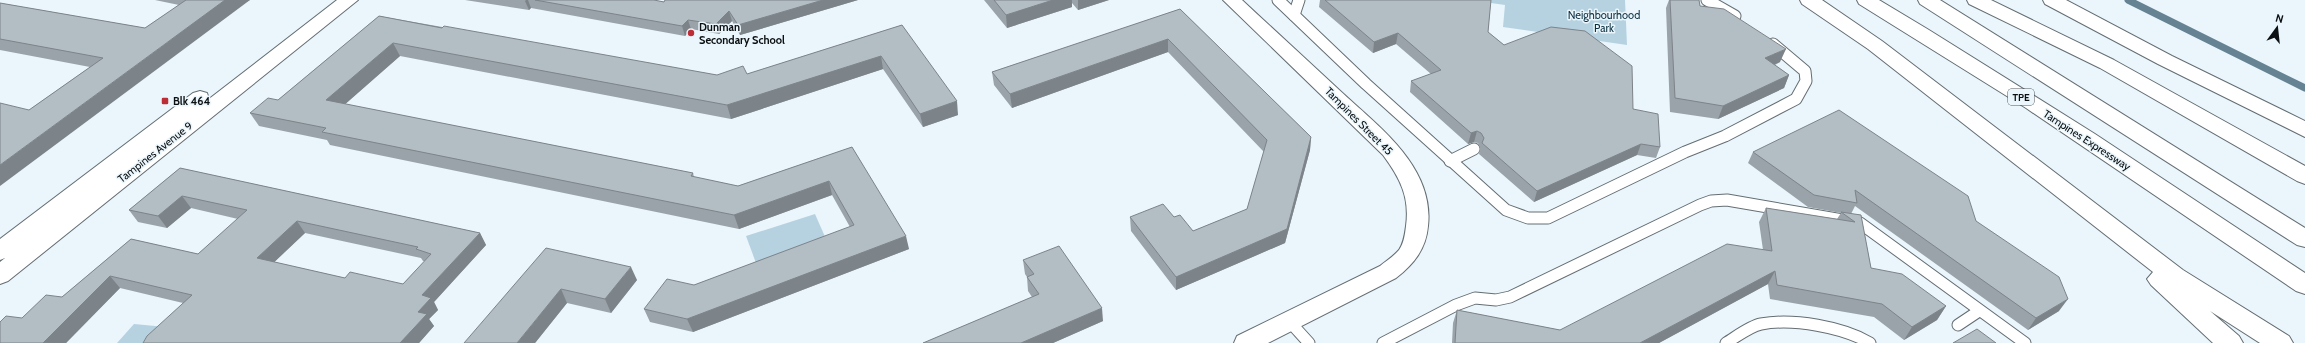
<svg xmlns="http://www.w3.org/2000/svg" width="2305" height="343" font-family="Cabin,sans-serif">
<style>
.green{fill:#b6d2e1}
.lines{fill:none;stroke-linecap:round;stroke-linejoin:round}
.stream{stroke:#668393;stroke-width:7}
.lane-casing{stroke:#646e73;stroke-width:13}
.street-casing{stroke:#646e73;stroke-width:2}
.secondary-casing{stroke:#646e73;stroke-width:2}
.highway-casing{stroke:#646e73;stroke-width:2}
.lane{stroke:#fff;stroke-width:11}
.street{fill:#fff;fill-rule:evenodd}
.secondary{fill:#fff;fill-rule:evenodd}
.highway{fill:#fff;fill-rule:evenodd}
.wall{fill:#9aa3a9;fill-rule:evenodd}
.shaded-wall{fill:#7d8489}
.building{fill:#b3bdc4;stroke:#7d8489;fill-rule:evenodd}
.poi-dot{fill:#bd2d36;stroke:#eaf6fc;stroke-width:1.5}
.labels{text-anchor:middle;stroke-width:3;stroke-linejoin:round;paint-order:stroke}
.shield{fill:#eaf6fc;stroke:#4f5558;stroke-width:1}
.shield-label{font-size:10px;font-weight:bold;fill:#0c1012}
.park-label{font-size:11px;fill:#0c2f40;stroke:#eaf6fc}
.poi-label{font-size:11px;font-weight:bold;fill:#0c1012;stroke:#eaf6fc;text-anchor:start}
.street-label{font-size:11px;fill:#0c1012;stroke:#eaf6fc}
</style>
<rect width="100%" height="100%" fill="#eaf6fc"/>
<g class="green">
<path d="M1470 0H1625L1627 45 1503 27 1505 5Z"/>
<path d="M815 214 826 239 756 263 746 236Z"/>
<path d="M134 324 166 327 149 343H117Z"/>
</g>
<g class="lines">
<path class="stream" d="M2128 0 2305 88"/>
<defs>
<g id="lane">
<path d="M1278 0 1366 84 1506 210 1528 218H1548L1685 152 1725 136 1796 99 1806 81 1805 71 1773 44"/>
<path d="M1707 0 1735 16"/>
<path d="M1294 15 1299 0"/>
<path d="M1450 161 1474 149"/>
<path d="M1290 322 1309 343"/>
<path d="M1958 325 1979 311"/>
<path d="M1383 343 1456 305 1475 298 1496 300 1510 297 1700 205 1711 201 1727 200 1860 223 2025 343"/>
<path d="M1726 343C1736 337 1750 326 1761 324 1793 318 1843 327 1870 343"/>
</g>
<path id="street" d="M1223 0H1242C1273 29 1305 58 1336 87 1375 124 1435 165 1428 226 1426 249 1414 264 1396 278L1268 343H1234L1237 336 1380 266C1386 261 1394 256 1399 250 1404 243 1405 234 1406 226 1410 197 1400 178 1383 155Z"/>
<path id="secondary" d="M337 0H358L8 281 0 284V262L5 258 0 260V239L193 93 200 91 207 93 209 99Z"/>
<g id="highway">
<path d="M1800 0H1822L1882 41 2183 270 2289 336 2293 343H2260L2210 311 2239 336 2243 343H2213L2151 285 2147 279 2153 272 1868 49 1802 4Z"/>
<path d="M1857 0H1879L1929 30 2095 134 2305 273V294L2296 291 2026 108 1859 4Z"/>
<path d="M1918 0H1940L2305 228V247L2297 245 1920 4Z"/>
<path d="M1967 0H1991L2114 60 2305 166V184L2297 181 2100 68 1969 4Z"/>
<path d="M2043 0H2066L2172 56 2305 121V137L2158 64 2045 4Z"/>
</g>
</defs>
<use href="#lane" class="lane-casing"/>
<use href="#street" class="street-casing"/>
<use href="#secondary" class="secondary-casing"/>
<use href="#highway" class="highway-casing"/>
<use href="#lane" class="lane"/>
<use href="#street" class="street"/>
<use href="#secondary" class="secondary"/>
<use href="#highway" class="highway"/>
</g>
<g class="wall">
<path d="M155 0H250L29 110 90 67 0 50V3L145 28 179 5Z"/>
<path d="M465 0H654L664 2 665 0H858L740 35 732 21 719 34 691 29 685 36 531 8 529 10Z"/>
<path d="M984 0H1109L1078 10 1072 3V7L1007 28Z"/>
<path d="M1320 0H1491L1488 32 1504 45 1633 109 1660 147 1656 158 1637 155 1534 202 1479 154 1480 148 1478 143 1474 142 1468 144 1410 92 1411 81 1431 74 1396 44 1373 53 1319 7Z"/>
<path d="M1669 0H1699L1700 6 1780 62 1775 65 1789 75 1784 88 1718 119 1670 112 1666 8Z"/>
<path d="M1180 9 1311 137 1310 150 1285 243 1176 290 1131 231 1130 217H1174L1193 231 1247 209 1264 152 1168 52 1012 108 994 85 992 72Z"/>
<path d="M379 16 717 75 747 74 902 25 958 115 923 127 883 69 731 119 400 56 345 104 693 173 694 177 738 186 852 147 909 249 693 332 650 322 644 309 694 285 850 227 832 195 739 229 330 145 327 140 259 126 250 113 278 100Z"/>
<path d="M1753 152 1976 221 2059 311 2028 330 1855 206 1851 214 1861 215 1871 268 1946 306 1937 320 1904 340 1874 317 1770 299 1768 284 1659 343H1452L1453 323 1457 310 1560 330 1763 250 1759 222 1766 208 1837 219 1841 213 1808 207 1748 163Z"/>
<path d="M180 168 480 233 486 245 434 302 438 310 429 319 434 326 419 343H143L183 303 120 288 66 343H0L22 318 62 297 131 239 198 254 238 219 191 208 167 228 138 222 129 210ZM305 233 421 258 423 261H425L403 284 345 278 274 262Z"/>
<path d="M546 248 637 280 611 313 567 303 535 343Z"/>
<path d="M1023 260 1103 321 1053 343H923L1032 297 1028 291 1027 277 1025 274Z"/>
</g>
<g class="shaded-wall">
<path d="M225 0H250L0 186V165Z"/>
<path d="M526 0H528L531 8 529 10 525 1Z"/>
<path d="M823 0H858L740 35 738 25Z"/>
<path d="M1053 0H1072V7L1007 28 1006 15Z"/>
<path d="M1078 0H1109L1078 10Z"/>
<path d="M729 11 732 21 719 34 716 24Z"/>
<path d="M688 20 691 29 685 36 682 26Z"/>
<path d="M1398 33 1396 44 1373 53 1374 42Z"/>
<path d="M1168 39V52L1012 108 1010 94Z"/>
<path d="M393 43 400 56 334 114 326 100Z"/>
<path d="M1786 49 1780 62 1759 71 1765 58Z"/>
<path d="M881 56 883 69 731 119 727 105Z"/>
<path d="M1789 75 1784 88 1718 119 1723 106Z"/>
<path d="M957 101 958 115 923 127 920 114Z"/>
<path d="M1477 131 1474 142 1468 144 1471 133Z"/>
<path d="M1311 137 1310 150 1285 243 1176 290V277L1287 229Z"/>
<path d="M1641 144 1637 155 1534 202 1537 191Z"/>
<path d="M829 181 832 195 739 229 734 215Z"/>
<path d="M182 196 191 208 167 228 158 216Z"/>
<path d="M297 221 305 233 266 270 257 258Z"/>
<path d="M480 233 486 245 434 302 438 310 429 319 434 326 419 343H400L418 312 422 295Z"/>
<path d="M906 236 909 249 693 332 687 319Z"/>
<path d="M631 267 637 280 611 313 605 299Z"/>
<path d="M1775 271 1768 284 1659 343H1640Z"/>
<path d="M110 276 120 288 66 343H43Z"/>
<path d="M561 289 567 303 535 343H517Z"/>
<path d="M2068 299 2059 311 2028 330 2036 318Z"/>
<path d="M1946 306 1937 320 1904 340 1912 327Z"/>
<path d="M1102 308 1103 321 1053 343H1021Z"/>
</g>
<g class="building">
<path d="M186 0H225L0 165V103L29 110 103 58 0 39V3L145 28Z"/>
<path d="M535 0H654L664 2 665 0H823L738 25 729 11 716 24 688 20 682 26Z"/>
<path d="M994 0H1053L1006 15Z"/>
<path d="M1325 0H1491L1488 32 1504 45 1551 27 1585 31 1632 66 1633 109 1658 114 1660 147 1641 144 1537 191 1482 143 1484 138 1481 133 1477 131 1471 133 1411 81 1441 70 1398 33 1374 42Z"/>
<path d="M1670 0H1699L1700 6 1724 9 1786 49 1765 58 1789 75 1723 106 1675 98Z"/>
<path d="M1180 9 1311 137 1287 229 1176 277 1130 217 1163 204 1174 217 1180 215 1193 231 1247 209 1267 140 1168 39 1010 94 992 72Z"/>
<path d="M379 16 442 28 444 26 717 75 743 66 747 74 902 25 957 101 920 114 881 56 727 105 393 43 326 100 693 173 691 176 738 186 852 147 906 236 687 319 644 309 667 279 694 285 854 225 829 181 734 215 322 132 326 128 250 113 268 98 278 100Z"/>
<path d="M1839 110 1968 196 1976 221 2059 277 2068 299 2036 318 1855 190 1857 203 1814 195 1753 152Z"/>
<path d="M180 168 480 233 422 295 431 298 418 312 427 314 400 343H143L147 336 192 295 110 276 43 343H0V322L6 316 22 318 46 295 62 297 131 239 198 254 247 210 182 196 158 216 129 210ZM297 221 418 247 416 249 431 254 403 284 350 272 345 278 257 258Z"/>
<path d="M1766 208 1855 222 1841 212 1861 215 1871 268 1902 274 1946 306 1912 327 1882 304 1777 285 1775 271 1640 343H1455L1457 310 1560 330 1727 244 1772 251Z"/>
<path d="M1059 246 1102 308 1021 343H923L1039 294 1027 277 1034 274 1023 260Z"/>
<path d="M546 248 631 267 605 299 561 289 517 343H464Z"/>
<path d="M1977 329 1996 343H1953Z"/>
</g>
<g class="poi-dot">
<circle cx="691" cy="33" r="4"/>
<rect x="161" y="97" width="8" height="8" rx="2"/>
</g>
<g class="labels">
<rect class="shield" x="2008" y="89" width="26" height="16" rx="3"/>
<g class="shield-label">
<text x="2021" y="101">TPE</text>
</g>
<g class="park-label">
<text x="1604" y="19">Neighbourhood<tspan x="1604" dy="13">Park</tspan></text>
</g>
<g class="poi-label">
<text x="699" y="31">Dunman<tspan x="699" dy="13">Secondary School</tspan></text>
<text x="173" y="105">Blk 464</text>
</g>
<g class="street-label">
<text transform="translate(1359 121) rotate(45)" y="4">Tampines Street 45</text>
<text transform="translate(2087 140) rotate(33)" y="4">Tampines Expressway</text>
<text transform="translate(155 152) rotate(-38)" y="4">Tampines Avenue 9</text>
</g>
</g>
<g transform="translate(2277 28) rotate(15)" stroke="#eaf6fc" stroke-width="3" paint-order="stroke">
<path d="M0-3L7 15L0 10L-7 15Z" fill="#0c1012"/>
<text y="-6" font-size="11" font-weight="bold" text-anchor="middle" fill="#0c1012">N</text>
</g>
</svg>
